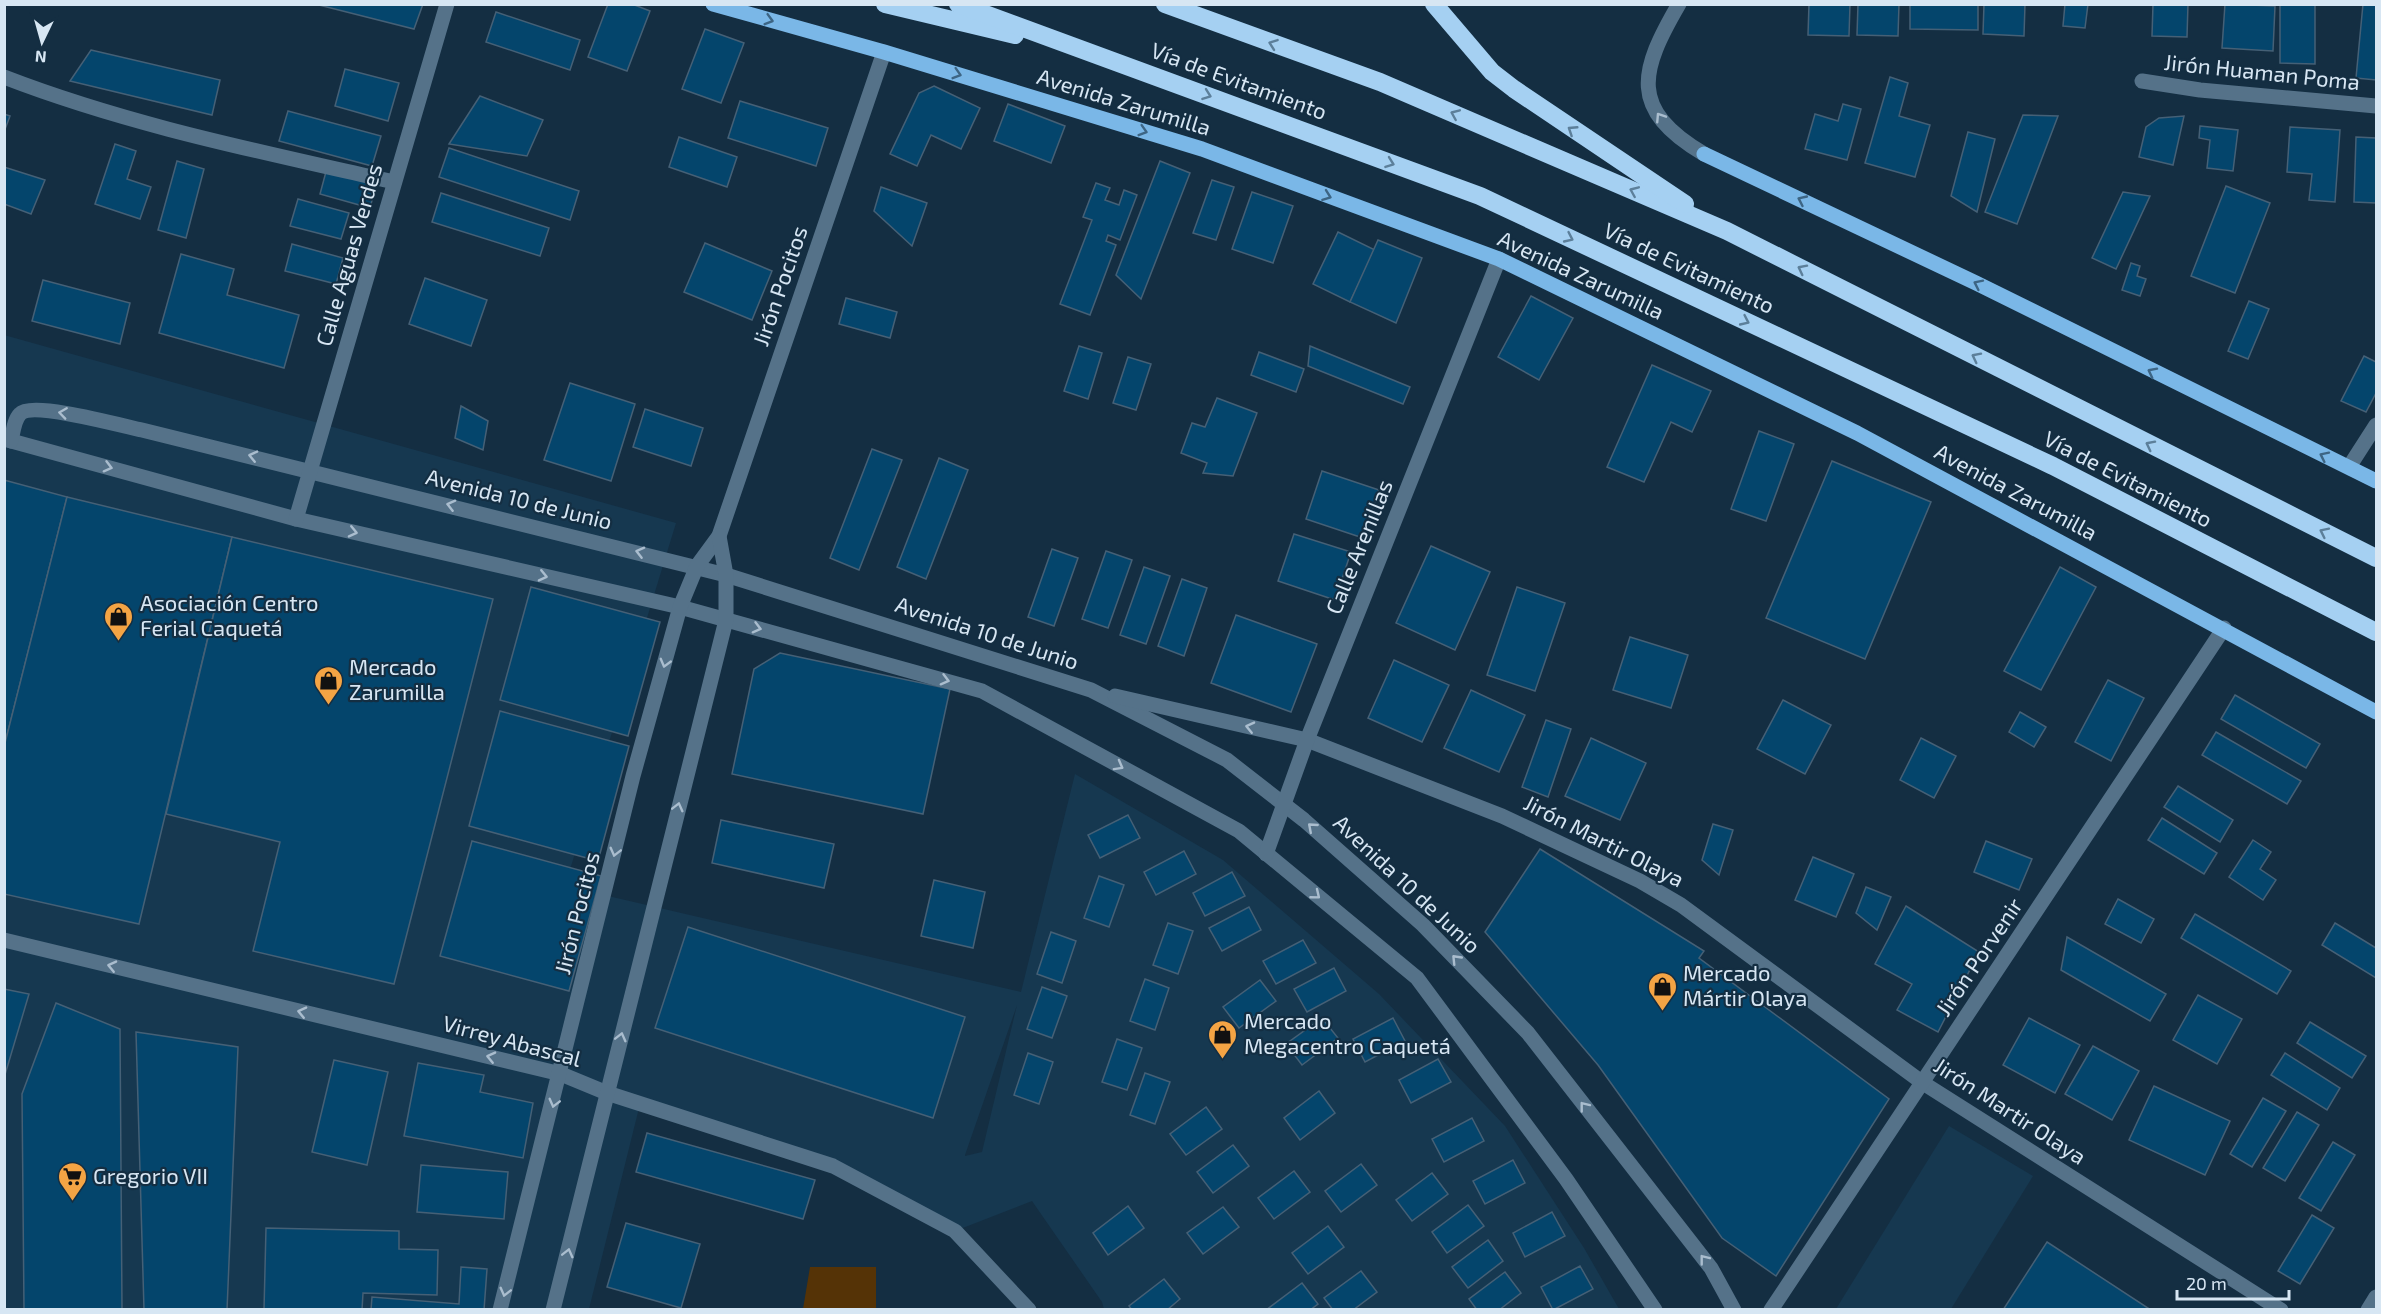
<svg xmlns="http://www.w3.org/2000/svg" width="2381" height="1314" font-family="'Exo 2',sans-serif">
<style>
.built{fill:#163850;fill-rule:evenodd}
.green{fill:#553306}
.building{fill:#04456c;stroke:#456076;stroke-width:1.5}
.lines{fill:none;stroke-linecap:round;stroke-linejoin:round}
.minor{stroke:#557289;stroke-width:15}
.major{stroke:#7ab7e7;stroke-width:15}
.highway{stroke:#a5d0f2;stroke-width:18}
.oneway{stroke:#3d6584}
.oneway2{stroke:#5c7f9a}
.oneway3{stroke:#aabdce}
.labels{text-anchor:middle;stroke-width:4.5;stroke-linejoin:round;paint-order:stroke}
.street-label{font-size:22px;fill:#d7e6f3;stroke:#142e42}
.poi-label{font-size:22px;fill:#d7e6f3;stroke:#142e42;text-anchor:start}
</style>
<rect width="100%" height="100%" fill="#142e42"/>
<g class="built">
<path d="M4 335 676 523 565 886 1021 992 1075 774 1223 860 1379 994 1505 1126 1584 1248 1619 1309H1104L1102 1302 1032 1201 955 1231 833 1166 640 1104 589 1309H5ZM1017 1005 982 1152 965 1156V1155Z"/>
<path d="M1949 1126 2033 1176 1951 1309H1836Z"/>
</g>
<path class="green" d="M810 1267H876V1309H803Z"/>
<g class="building">
<path d="M315 4H423L414 29Z"/>
<path d="M608 4H632L650 11 627 71 588 57Z"/>
<path d="M1809 4H1850L1849 36 1808 35Z"/>
<path d="M1858 4H1899L1898 36 1857 35Z"/>
<path d="M1910 4H1978V30L1910 29Z"/>
<path d="M1984 4H2025L2024 36 1983 34Z"/>
<path d="M2065 4H2088L2085 28 2063 26Z"/>
<path d="M2153 4H2188L2187 37 2152 36Z"/>
<path d="M2225 4 2275 6 2273 51 2222 48Z"/>
<path d="M2280 4H2315V64L2280 63Z"/>
<path d="M2363 4H2376V80L2356 78Z"/>
<path d="M496 12 580 40 570 70 486 42Z"/>
<path d="M705 29 744 43 721 103 682 89Z"/>
<path d="M91 50 220 80 212 115 70 81Z"/>
<path d="M345 69 399 83 388 121 335 106Z"/>
<path d="M1890 77 1908 83 1899 116 1930 125 1915 177 1865 163Z"/>
<path d="M934 86 980 108 961 149 931 135 917 166 890 154 919 93Z"/>
<path d="M480 96 543 120 527 156 449 144Z"/>
<path d="M740 101 828 128 816 166 728 138Z"/>
<path d="M1008 104 1065 126 1051 163 994 141Z"/>
<path d="M1843 104 1861 109 1847 160 1805 149 1815 114 1838 121Z"/>
<path d="M288 111 381 136 372 166 279 141Z"/>
<path d="M4 114 10 116 4 132Z"/>
<path d="M2023 115 2058 116 2017 224 1985 212Z"/>
<path d="M2184 116 2173 165 2139 157 2146 127 2159 118Z"/>
<path d="M2200 126 2238 130 2233 171 2207 168 2210 140 2199 138Z"/>
<path d="M2290 127 2340 130 2335 202 2309 200 2312 174 2287 172Z"/>
<path d="M1968 132 1995 139 1977 212 1951 196Z"/>
<path d="M679 137 737 157 727 187 669 167Z"/>
<path d="M2356 137 2376 138V203L2354 202Z"/>
<path d="M115 144 136 151 127 179 151 187 140 219 95 204Z"/>
<path d="M449 148 579 191 570 220 439 177Z"/>
<path d="M177 161 204 169 186 238 158 230Z"/>
<path d="M1160 161 1190 173 1141 299 1116 275Z"/>
<path d="M4 167 45 180 31 214 4 204Z"/>
<path d="M327 168 377 181 370 208 320 194Z"/>
<path d="M1212 180 1234 187 1216 240 1193 233Z"/>
<path d="M1096 183 1110 188 1105 200 1119 205 1124 190 1137 195 1120 240 1108 235 1106 241 1116 245 1090 315 1060 304 1092 220 1083 217Z"/>
<path d="M2226 186 2270 203 2235 293 2191 276Z"/>
<path d="M881 187 927 203 912 246 874 211Z"/>
<path d="M1252 192 1293 206 1273 263 1232 249Z"/>
<path d="M2123 192 2150 196 2116 269 2092 258Z"/>
<path d="M441 193 549 228 540 256 432 222Z"/>
<path d="M298 199 349 213 341 239 290 226Z"/>
<path d="M1338 232 1375 250 1350 302 1313 284Z"/>
<path d="M1378 240 1422 258 1396 323 1350 302Z"/>
<path d="M705 243 772 271 752 320 684 292Z"/>
<path d="M292 244 343 258 336 284 285 271Z"/>
<path d="M181 254 234 269 227 295 299 315 284 368 159 333Z"/>
<path d="M2131 263 2140 266 2137 276 2146 279 2140 296 2122 290Z"/>
<path d="M425 278 487 300 471 346 409 324Z"/>
<path d="M43 280 130 303 120 344 32 321Z"/>
<path d="M1531 296 1573 318 1539 380 1498 357Z"/>
<path d="M846 298 897 312 890 338 839 324Z"/>
<path d="M2249 301 2269 309 2248 359 2228 351Z"/>
<path d="M1079 346 1102 353 1088 399 1064 391Z"/>
<path d="M1310 346 1410 387 1403 404 1308 366Z"/>
<path d="M1259 352 1304 369 1296 392 1251 375Z"/>
<path d="M2364 356 2376 362V393L2366 412 2341 401Z"/>
<path d="M1128 357 1151 364 1136 410 1113 403Z"/>
<path d="M1652 365 1711 391 1692 432 1671 422 1644 482 1607 467Z"/>
<path d="M570 383 635 404 611 481 544 460Z"/>
<path d="M1217 398 1257 413 1233 476 1203 473 1207 463 1181 453 1192 423 1205 427Z"/>
<path d="M461 406 488 421 483 450 455 438Z"/>
<path d="M645 409 703 428 691 466 633 447Z"/>
<path d="M1759 431 1794 444 1766 521 1731 509Z"/>
<path d="M872 449 902 460 859 570 830 558Z"/>
<path d="M939 458 968 470 926 579 897 567Z"/>
<path d="M1832 461 1931 502 1865 659 1766 618Z"/>
<path d="M1322 471 1379 490 1363 538 1306 519Z"/>
<path d="M4 480 67 497 4 747Z"/>
<path d="M67 497 232 537 139 924 4 894V747Z"/>
<path d="M1294 534 1351 552 1335 600 1278 581Z"/>
<path d="M232 537 493 599 394 984 253 951 280 842 166 814Z"/>
<path d="M1431 546 1490 572 1455 650 1396 623Z"/>
<path d="M1052 549 1078 558 1054 626 1028 617Z"/>
<path d="M1106 551 1132 560 1108 628 1082 619Z"/>
<path d="M1144 567 1170 576 1146 644 1120 635Z"/>
<path d="M2060 567 2096 587 2041 690 2004 671Z"/>
<path d="M1182 579 1207 588 1184 656 1158 646Z"/>
<path d="M531 587 660 622 628 736 500 700Z"/>
<path d="M1517 587 1565 603 1535 691 1487 675Z"/>
<path d="M1236 615 1317 644 1291 712 1211 683Z"/>
<path d="M1630 637 1688 655 1671 708 1613 690Z"/>
<path d="M780 653 950 689 923 814 732 774 754 669Z"/>
<path d="M1394 660 1449 685 1422 742 1368 718Z"/>
<path d="M2108 680 2144 698 2111 761 2075 742Z"/>
<path d="M1471 690 1525 715 1499 772 1444 748Z"/>
<path d="M2235 695 2320 744 2306 768 2221 719Z"/>
<path d="M1783 700 1831 725 1805 774 1757 749Z"/>
<path d="M500 711 629 746 598 861 469 826Z"/>
<path d="M2020 712 2046 727 2034 747 2009 732Z"/>
<path d="M1546 720 1571 729 1548 797 1522 787Z"/>
<path d="M2216 732 2301 781 2287 804 2202 755Z"/>
<path d="M1591 738 1646 763 1620 820 1565 796Z"/>
<path d="M1921 738 1956 756 1934 798 1900 780Z"/>
<path d="M2178 786 2233 820 2220 842 2164 807Z"/>
<path d="M1128 815 1140 838 1100 858 1088 835Z"/>
<path d="M2162 818 2217 853 2204 874 2148 840Z"/>
<path d="M721 820 834 844 824 888 712 863Z"/>
<path d="M1713 824 1733 830 1719 875 1702 860Z"/>
<path d="M2253 840 2271 852 2260 869 2276 880 2263 900 2229 877Z"/>
<path d="M472 841 601 876 569 991 440 956Z"/>
<path d="M1986 841 2032 859 2019 890 1974 872Z"/>
<path d="M1540 849 1704 951 1699 958 1889 1099 1776 1276 1722 1238 1598 1065 1485 932Z"/>
<path d="M1184 851 1196 874 1156 895 1144 872Z"/>
<path d="M1813 857 1854 874 1836 917 1795 900Z"/>
<path d="M1232 872 1245 896 1205 916 1193 893Z"/>
<path d="M1099 876 1124 885 1109 927 1084 918Z"/>
<path d="M934 880 985 892 973 948 921 936Z"/>
<path d="M1866 887 1891 897 1877 930 1856 913Z"/>
<path d="M2118 899 2154 919 2141 943 2105 924Z"/>
<path d="M1906 906 1979 952 1938 1032 1897 1010 1912 984 1875 964Z"/>
<path d="M1249 907 1261 930 1222 951 1209 928Z"/>
<path d="M2195 914 2291 971 2277 994 2181 938Z"/>
<path d="M1168 923 1193 931 1178 974 1153 965Z"/>
<path d="M2335 923 2376 948V978L2322 945Z"/>
<path d="M688 927 965 1017 933 1118 655 1028Z"/>
<path d="M1051 932 1076 941 1062 983 1037 974Z"/>
<path d="M2067 937 2166 994 2150 1021 2061 970Z"/>
<path d="M1303 940 1316 963 1276 984 1263 961Z"/>
<path d="M1334 968 1346 991 1307 1012 1294 989Z"/>
<path d="M1145 979 1169 988 1155 1030 1130 1021Z"/>
<path d="M1260 980 1276 1001 1239 1028 1223 1007Z"/>
<path d="M1042 987 1067 996 1052 1038 1027 1029Z"/>
<path d="M4 989 29 994 4 1078Z"/>
<path d="M2198 995 2242 1019 2217 1064 2173 1040Z"/>
<path d="M56 1003 120 1029 122 1310H24L22 1094Z"/>
<path d="M1322 1018 1338 1038 1302 1065 1286 1044Z"/>
<path d="M1393 1018 1405 1041 1365 1062 1353 1039Z"/>
<path d="M2029 1018 2080 1045 2055 1093 2003 1065Z"/>
<path d="M2310 1022 2366 1056 2352 1078 2297 1043Z"/>
<path d="M136 1032 238 1047 227 1310H144Z"/>
<path d="M1117 1039 1142 1048 1127 1090 1102 1082Z"/>
<path d="M2093 1046 2139 1071 2112 1120 2065 1094Z"/>
<path d="M1028 1053 1053 1062 1039 1104 1014 1095Z"/>
<path d="M2285 1053 2340 1088 2327 1110 2271 1075Z"/>
<path d="M1438 1059 1451 1082 1411 1103 1399 1080Z"/>
<path d="M334 1060 388 1072 367 1165 312 1152Z"/>
<path d="M418 1063 484 1075 480 1092 533 1103 523 1158 404 1136Z"/>
<path d="M1145 1073 1170 1082 1155 1124 1130 1115Z"/>
<path d="M2154 1086 2230 1121 2205 1175 2129 1140Z"/>
<path d="M1319 1091 1335 1113 1300 1140 1284 1118Z"/>
<path d="M2263 1098 2286 1111 2252 1167 2230 1154Z"/>
<path d="M1206 1107 1222 1129 1186 1155 1170 1134Z"/>
<path d="M2297 1112 2319 1125 2285 1181 2263 1168Z"/>
<path d="M1472 1118 1484 1141 1444 1162 1432 1139Z"/>
<path d="M647 1133 815 1180 803 1219 636 1172Z"/>
<path d="M2333 1142 2355 1155 2321 1211 2299 1198Z"/>
<path d="M1233 1145 1249 1166 1213 1193 1197 1172Z"/>
<path d="M1513 1160 1525 1183 1485 1204 1473 1181Z"/>
<path d="M1361 1164 1377 1185 1341 1212 1325 1191Z"/>
<path d="M421 1165 508 1172 504 1219 417 1212Z"/>
<path d="M1294 1171 1310 1192 1274 1219 1258 1198Z"/>
<path d="M1432 1173 1448 1194 1412 1221 1396 1200Z"/>
<path d="M1468 1205 1484 1226 1447 1253 1432 1232Z"/>
<path d="M1128 1206 1144 1228 1108 1255 1093 1233Z"/>
<path d="M1223 1207 1239 1227 1203 1254 1187 1233Z"/>
<path d="M1552 1212 1565 1236 1525 1257 1513 1233Z"/>
<path d="M2312 1215 2334 1228 2300 1284 2278 1271Z"/>
<path d="M626 1223 700 1244 681 1308 607 1287Z"/>
<path d="M1328 1226 1344 1247 1308 1274 1292 1253Z"/>
<path d="M266 1228 399 1231V1249L438 1250 437 1295 363 1293 362 1310H264Z"/>
<path d="M1488 1240 1503 1261 1468 1288 1452 1267Z"/>
<path d="M2047 1242 2151 1310H2003Z"/>
<path d="M1580 1266 1593 1289 1553 1310 1541 1287Z"/>
<path d="M461 1267 487 1269 484 1310H371L372 1297 459 1304Z"/>
<path d="M1361 1271 1377 1292 1353 1310H1333L1324 1298Z"/>
<path d="M1505 1272 1521 1293 1499 1310H1477L1469 1299Z"/>
<path d="M1164 1279 1180 1299 1167 1310H1132L1129 1306Z"/>
<path d="M1302 1283 1318 1304 1310 1310H1266Z"/>
</g>
<g class="lines">
<g class="minor">
<path d="M1679 4C1640 71 1628 109 1704 154"/>
<path d="M4 77C131 126 263 152 394 182"/>
<path d="M2142 81 2200 90 2376 106"/>
<path d="M4 439 296 519 680 607 982 691 1239 831 1417 978 1566 1179 1655 1310"/>
<path d="M11 441C13 433 14 420 20 414 32 401 123 426 142 430L726 575 1091 690 1227 760 1304 820 1423 925 1528 1033 1711 1268 1734 1310"/>
<path d="M2349 467 2376 425"/>
<path d="M296 519 447 4"/>
<path d="M1115 696 1307 740 1502 816 1640 881 1681 905 1923 1083 2281 1310"/>
<path d="M1266 854 1307 740 1499 259"/>
<path d="M4 940 561 1074 607 1093 833 1166 955 1231 1029 1310"/>
<path d="M500 1310 633 776 680 607 697 566 719 536 884 52"/>
<path d="M553 1310 726 620V575L719 536"/>
<path d="M1771 1310 2224 628"/>
<path d="M2368 1310 2376 1297"/>
</g>
<g class="major">
<path d="M713 4 884 52 1202 149 1499 259 1857 433 2376 712"/>
<path d="M1704 154 1976 283 2376 481"/>
</g>
<g class="highway">
<path d="M885 4 1015 35"/>
<path d="M958 4 1480 196 2053 466 2376 632"/>
<path d="M1165 4 1380 82 1727 231 2376 558"/>
<path d="M1434 4 1492 72 1514 89 1685 204"/>
</g>
</g>
<defs><path id="oneway-chevron" d="M-2-3.5L2.5 0L-2 3.5" fill="none" stroke-width="1.6" stroke-linecap="round" stroke-linejoin="round" transform="scale(1.5)"/></defs>
<g class="oneway">
<use href="#oneway-chevron" transform="translate(769 20) rotate(16)"/>
<use href="#oneway-chevron" transform="translate(957 74) rotate(17)"/>
<use href="#oneway-chevron" transform="translate(1143 131) rotate(17)"/>
<use href="#oneway-chevron" transform="translate(1327 196) rotate(20)"/>
<use href="#oneway-chevron" transform="translate(1802 200) rotate(-155)"/>
<use href="#oneway-chevron" transform="translate(1978 284) rotate(-154)"/>
<use href="#oneway-chevron" transform="translate(2152 372) rotate(-153)"/>
<use href="#oneway-chevron" transform="translate(2324 456) rotate(-154)"/>
</g>
<g class="oneway2">
<use href="#oneway-chevron" transform="translate(1273 44) rotate(-160)"/>
<use href="#oneway-chevron" transform="translate(1207 95) rotate(20)"/>
<use href="#oneway-chevron" transform="translate(1455 114) rotate(-157)"/>
<use href="#oneway-chevron" transform="translate(1572 130) rotate(-147)"/>
<use href="#oneway-chevron" transform="translate(1390 163) rotate(20)"/>
<use href="#oneway-chevron" transform="translate(1634 191) rotate(-157)"/>
<use href="#oneway-chevron" transform="translate(1569 238) rotate(25)"/>
<use href="#oneway-chevron" transform="translate(1802 269) rotate(-153)"/>
<use href="#oneway-chevron" transform="translate(1745 321) rotate(25)"/>
<use href="#oneway-chevron" transform="translate(1976 357) rotate(-153)"/>
<use href="#oneway-chevron" transform="translate(2150 445) rotate(-153)"/>
<use href="#oneway-chevron" transform="translate(2324 532) rotate(-154)"/>
</g>
<g class="oneway3">
<use href="#oneway-chevron" transform="translate(1660 117) rotate(-123)"/>
<use href="#oneway-chevron" transform="translate(63 413) rotate(-172)"/>
<use href="#oneway-chevron" transform="translate(253 456) rotate(-167)"/>
<use href="#oneway-chevron" transform="translate(108 467) rotate(15)"/>
<use href="#oneway-chevron" transform="translate(451 505) rotate(-166)"/>
<use href="#oneway-chevron" transform="translate(353 532) rotate(13)"/>
<use href="#oneway-chevron" transform="translate(640 552) rotate(-166)"/>
<use href="#oneway-chevron" transform="translate(543 576) rotate(13)"/>
<use href="#oneway-chevron" transform="translate(757 628) rotate(15)"/>
<use href="#oneway-chevron" transform="translate(665 663) rotate(105)"/>
<use href="#oneway-chevron" transform="translate(945 680) rotate(15)"/>
<use href="#oneway-chevron" transform="translate(1250 727) rotate(-167)"/>
<use href="#oneway-chevron" transform="translate(1119 766) rotate(29)"/>
<use href="#oneway-chevron" transform="translate(678 807) rotate(-76)"/>
<use href="#oneway-chevron" transform="translate(1312 827) rotate(-139)"/>
<use href="#oneway-chevron" transform="translate(615 852) rotate(104)"/>
<use href="#oneway-chevron" transform="translate(1316 895) rotate(39)"/>
<use href="#oneway-chevron" transform="translate(1456 959) rotate(-134)"/>
<use href="#oneway-chevron" transform="translate(112 966) rotate(-167)"/>
<use href="#oneway-chevron" transform="translate(302 1012) rotate(-167)"/>
<use href="#oneway-chevron" transform="translate(621 1037) rotate(-76)"/>
<use href="#oneway-chevron" transform="translate(491 1057) rotate(-167)"/>
<use href="#oneway-chevron" transform="translate(554 1103) rotate(104)"/>
<use href="#oneway-chevron" transform="translate(1584 1106) rotate(-128)"/>
<use href="#oneway-chevron" transform="translate(568 1253) rotate(-76)"/>
<use href="#oneway-chevron" transform="translate(1704 1259) rotate(-128)"/>
<use href="#oneway-chevron" transform="translate(505 1292) rotate(104)"/>
</g>
<defs>
<symbol id="shop-pin" viewBox="-11 -11 22 30"><path d="M0 17L-7.5 6A9.5 9.5 0 1 1 7.5 6Z" fill="#f4a444" stroke="#142e42"/><path d="M-5-2.5h2.3a2.7 3.5 0 0 1 5.4 0H5L5.5 6h-11ZM-1.5-2.5h3a1.5 2.3 0 0 0-3 0Z" fill="#111"/></symbol>
<symbol id="supermarket-pin" viewBox="-11 -11 22 30"><path d="M0 17L-7.5 6A9.5 9.5 0 1 1 7.5 6Z" fill="#f4a444" stroke="#142e42"/><path d="M-6-5.5h2.5l.6 2H6L4.5 2H-2.5L-4.4-4H-6ZM-1.5 3.2a1.3 1.3 0 1 0 .1 0ZM3 3.2a1.3 1.3 0 1 0 .1 0Z" fill="#111"/></symbol>
</defs>
<g fill-rule="evenodd">
<use href="#shop-pin" x="102" y="600" width="33" height="45"/>
<use href="#shop-pin" x="312" y="664" width="33" height="45"/>
<use href="#shop-pin" x="1646" y="970" width="33" height="45"/>
<use href="#shop-pin" x="1206" y="1018" width="33" height="45"/>
<use href="#supermarket-pin" x="56" y="1160" width="33" height="45"/>
</g>
<g class="labels">
<g class="street-label">
<text transform="translate(2262 72) rotate(6)" y="8">Jirón Huaman Poma</text>
<text transform="translate(1239 81) rotate(20)" y="8">Vía de Evitamiento</text>
<text transform="translate(1124 102) rotate(17)" y="8">Avenida Zarumilla</text>
<text transform="translate(349 255) rotate(-74)" y="8">Calle Aguas Verdes</text>
<text transform="translate(1689 268) rotate(25)" y="8">Vía de Evitamiento</text>
<text transform="translate(1581 275) rotate(25)" y="8">Avenida Zarumilla</text>
<text transform="translate(780 286) rotate(-71)" y="8">Jirón Pocitos</text>
<text transform="translate(2128 479) rotate(27)" y="8">Vía de Evitamiento</text>
<text transform="translate(2016 492) rotate(28)" y="8">Avenida Zarumilla</text>
<text transform="translate(519 499) rotate(14)" y="8">Avenida 10 de Junio</text>
<text transform="translate(1359 547) rotate(-68)" y="8">Calle Arenillas</text>
<text transform="translate(987 633) rotate(18)" y="8">Avenida 10 de Junio</text>
<text transform="translate(1604 841) rotate(27)" y="8">Jirón Martir Olaya</text>
<text transform="translate(1407 884) rotate(43)" y="8">Avenida 10 de Junio</text>
<text transform="translate(577 913) rotate(-76)" y="8">Jirón Pocitos</text>
<text transform="translate(1979 957) rotate(-56)" y="8">Jirón Porvenir</text>
<text transform="translate(512 1041) rotate(15)" y="8">Virrey Abascal</text>
<text transform="translate(2010 1111) rotate(33)" y="8">Jirón Martir Olaya</text>
</g>
<g class="poi-label">
<text x="140" y="611">Asociación Centro<tspan x="140" dy="25">Ferial Caquetá</tspan></text>
<text x="349" y="675">Mercado<tspan x="349" dy="25">Zarumilla</tspan></text>
<text x="1683" y="981">Mercado<tspan x="1683" dy="25">Mártir Olaya</tspan></text>
<text x="1244" y="1029">Mercado<tspan x="1244" dy="25">Megacentro Caquetá</tspan></text>
<text x="93" y="1184">Gregorio VII</text>
</g>
</g>
<rect width="2381" height="1314" fill="none" stroke="#d7e6f3" stroke-width="12"/>
<g transform="translate(42 42) rotate(185)" stroke="#142e42" stroke-width="4.5" paint-order="stroke">
<path d="M0-4.5L10 22L0 15L-10 22Z" fill="#d7e6f3"/>
<text y="-9" font-size="16" font-weight="bold" text-anchor="middle" fill="#d7e6f3">N</text>
</g>
<path d="M2177 1290v9h112v-9" fill="none" stroke="#d7e6f3" stroke-width="3"/>
<text x="2186" y="1290" font-size="18" fill="#d7e6f3" stroke="#142e42" stroke-width="4.5" paint-order="stroke">20 m</text>
</svg>
